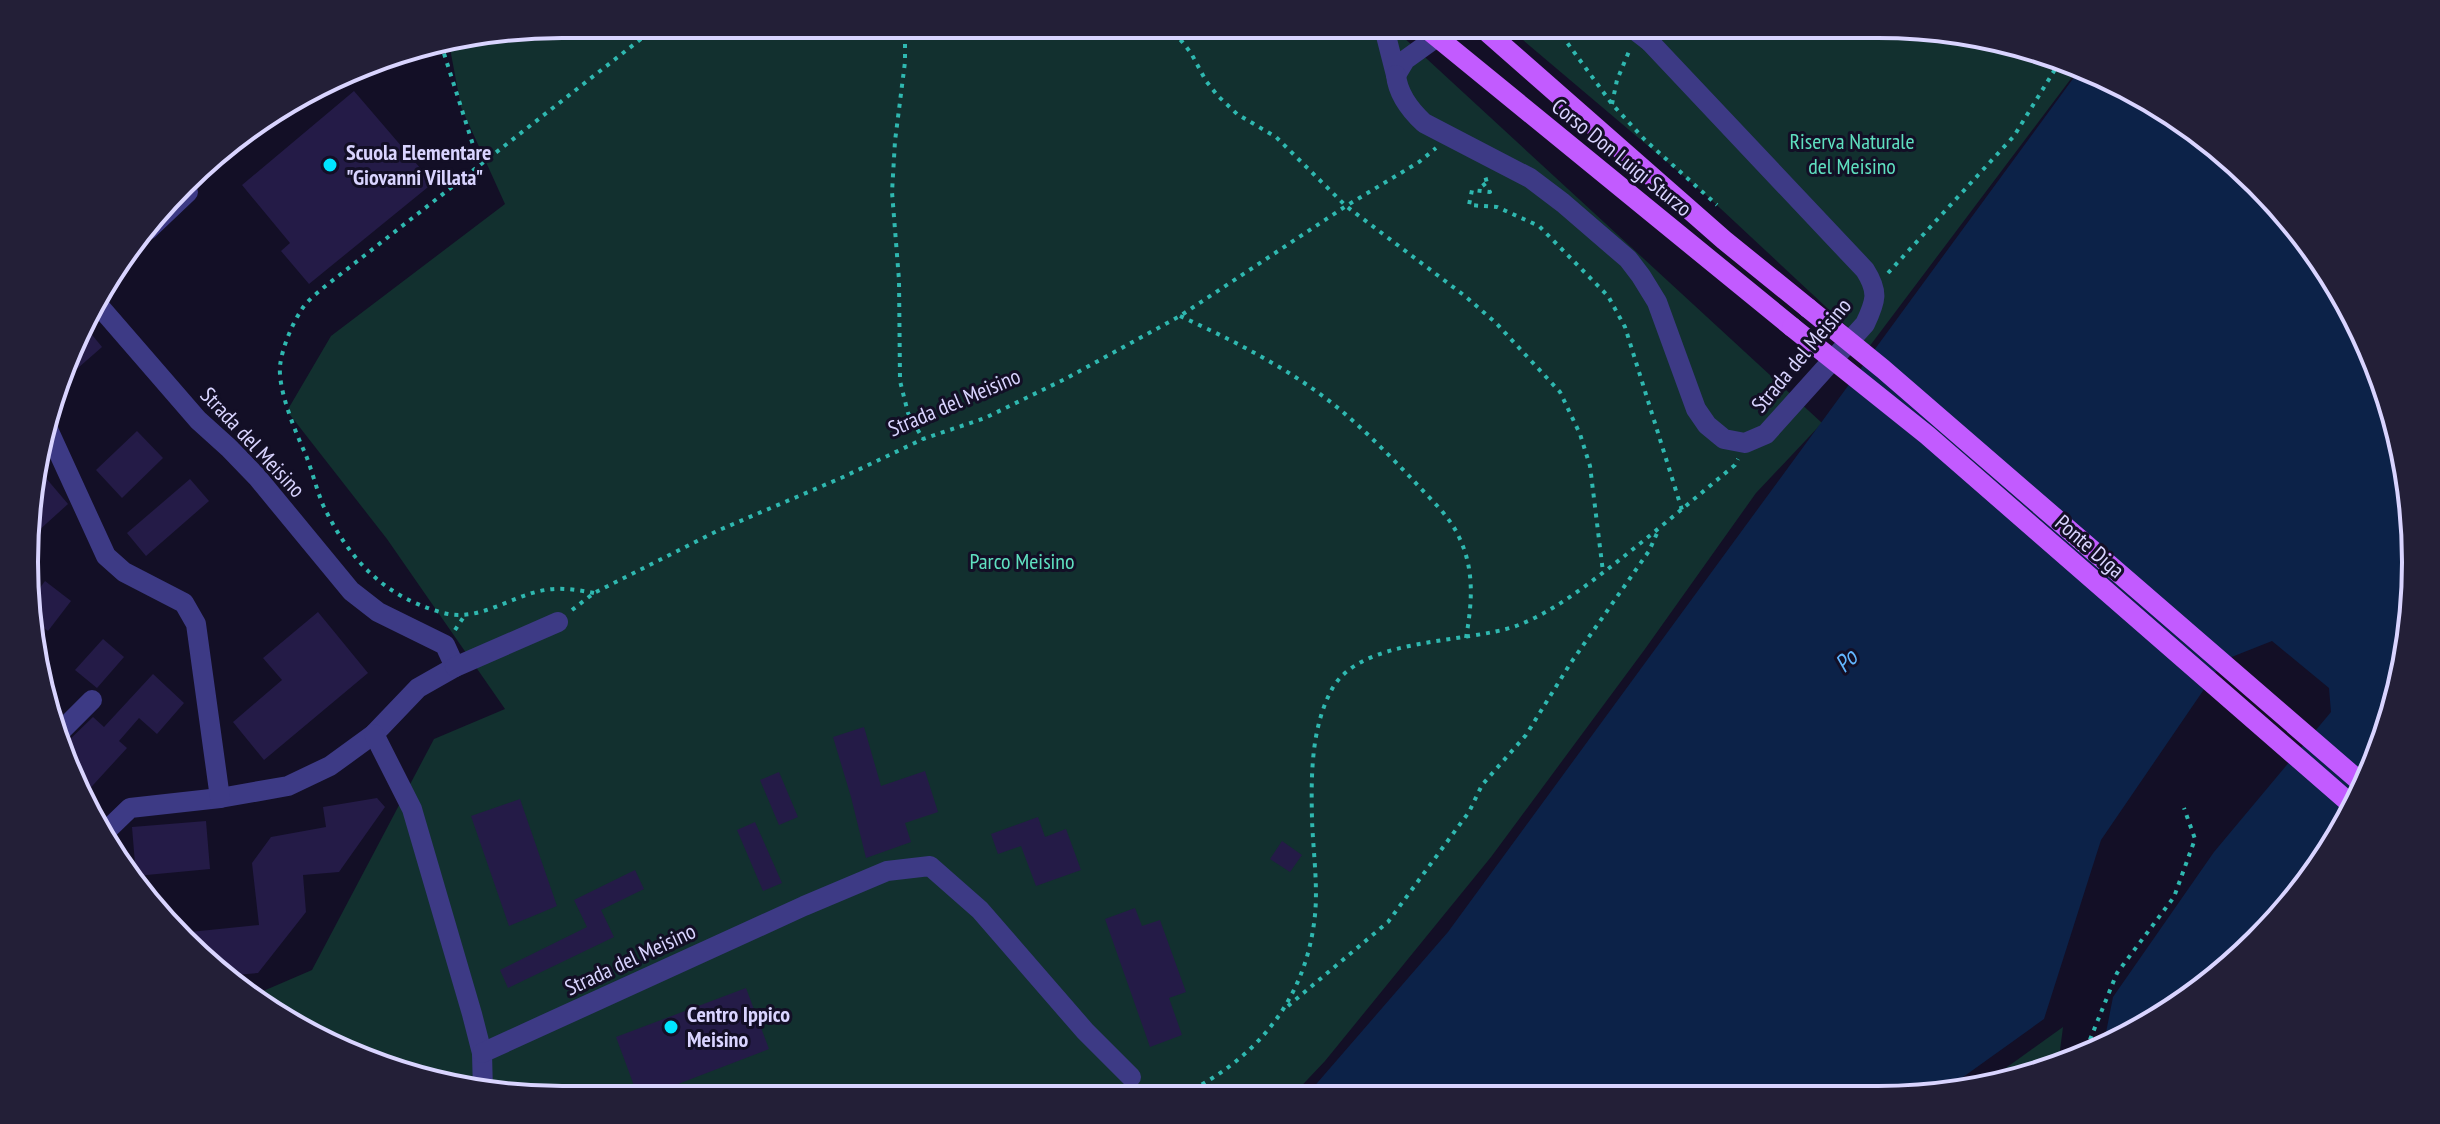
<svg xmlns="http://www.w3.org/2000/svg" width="2440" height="1124" font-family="'PT Sans Narrow',sans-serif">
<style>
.green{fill:#12302f}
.water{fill:#0c2248}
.building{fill:#241b47}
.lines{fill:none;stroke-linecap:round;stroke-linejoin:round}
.path{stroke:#2fb8b0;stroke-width:4;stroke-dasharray:4 6;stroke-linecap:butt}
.minor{stroke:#3d3a85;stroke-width:20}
.major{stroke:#c25bff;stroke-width:20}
.major-bridge{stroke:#c25bff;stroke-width:20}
.poi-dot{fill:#00e5ff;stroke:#130f26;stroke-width:3}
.labels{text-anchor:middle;stroke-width:6;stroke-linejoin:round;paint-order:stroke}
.park-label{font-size:22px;fill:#5fe0c0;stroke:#130f26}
.poi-label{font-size:22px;font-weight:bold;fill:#d9d4ff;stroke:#130f26;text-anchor:start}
.street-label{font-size:22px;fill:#d9d4ff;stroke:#130f26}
.water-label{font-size:24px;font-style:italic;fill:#62b6ff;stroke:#130f26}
.rim{fill:none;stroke:#d9d4ff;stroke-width:4}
</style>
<rect width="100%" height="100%" fill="#130f26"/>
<g class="green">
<path d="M562 24H1389L1822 423 1756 493 1645 649 1491 857 1325 1061 1290 1098 562 1100 457 1090 357 1059 254 995 312 970 434 739 505 709 387 539 287 411 331 336 505 204 461 107 449 43Z"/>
<path d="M1504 24H1878L1983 34 2082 64 1869 347 1706 195Z"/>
<path d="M2063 1027 2058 1066 1978 1088Z"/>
</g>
<path class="water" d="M2083 65 2177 114 2258 181 2325 263 2375 356 2406 457 2416 562 2406 667 2375 767 2305 889 2206 989 2103 1048 2113 997 2214 852 2331 712 2329 688 2272 641 2224 660 2101 840 2044 1019 1938 1095 1305 1097 1448 932Z"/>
<g class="building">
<path d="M354 91 433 183 309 284 281 251 290 243 242 185Z"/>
<path d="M84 325 102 347 63 381Z"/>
<path d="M137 431 163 458 122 498 96 470Z"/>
<path d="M34 464 68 504 26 542Z"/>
<path d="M190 479 209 501 146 556 127 533Z"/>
<path d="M45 581 71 601 48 631 29 617 28 604Z"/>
<path d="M318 612 368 673 264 760 233 722 282 680 263 658Z"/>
<path d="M103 639 124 657 97 688 75 670Z"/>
<path d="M153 674 184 703 157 734 139 718 119 741 127 748 83 796 64 745 93 717 104 727Z"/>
<path d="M864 727 881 786 925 771 938 812 905 823 911 842 866 858 851 797 833 737Z"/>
<path d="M779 772 798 817 779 825 760 780Z"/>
<path d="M377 798 385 807 339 872 303 875 306 912 258 973 223 976 207 966 180 933 259 925 252 863 271 837 326 827 323 807Z"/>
<path d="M520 799 557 906 509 926 471 816Z"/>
<path d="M1038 817 1045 837 1066 829 1081 870 1036 886 1021 846 998 854 991 834Z"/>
<path d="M206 821 210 869 136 876 132 827Z"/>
<path d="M755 822 782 883 763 891 737 830Z"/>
<path d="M1282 841 1302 855 1290 872 1270 859Z"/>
<path d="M635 870 644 889 601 910 614 937 508 988 500 970 587 927 574 900Z"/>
<path d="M1135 908 1142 926 1160 920 1186 992 1169 998 1182 1035 1150 1047 1105 919Z"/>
<path d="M746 988 769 1049 639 1099 616 1037Z"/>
</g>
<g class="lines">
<g class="path">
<path d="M905 24V62L895 141 892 192 899 280 900 381 908 413 923 439"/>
<path d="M1168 24 1191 53 1206 81 1218 96 1237 114 1276 137 1346 206 1465 296 1496 323 1560 392 1580 434 1590 466 1603 572"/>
<path d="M1612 36 1589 30 1569 27 1561 28 1560 33 1612 104 1645 140 1717 205"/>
<path d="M441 44 480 167"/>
<path d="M1612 104 1617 80 1630 49"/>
<path d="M1488 179 1481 181 1490 192 1472 190 1469 205 1497 207 1539 226 1608 296 1625 327 1682 510"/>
<path d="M1888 273 2014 136 2062 58"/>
<path d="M1180 316C1230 339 1280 364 1324 397 1356 421 1385 451 1413 480 1429 498 1449 515 1459 537 1475 570 1472 603 1466 638"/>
<path d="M594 593C578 590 561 587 545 590 509 596 478 624 440 612 382 595 349 559 323 505 316 488 312 470 305 453 295 431 278 390 280 366 282 348 292 324 302 309 307 301 316 294 323 288L660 24"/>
<path d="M572 610 594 593 717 531 841 478 923 439 985 418 1067 378 1180 316 1346 206 1419 162 1436 148"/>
<path d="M455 630 465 615"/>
<path d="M1288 1006 1388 922 1469 812 1482 785 1526 735 1570 664 1649 551 1658 531"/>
<path d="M2085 1059 2089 1042 2117 973 2174 897 2195 839 2184 808"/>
<path d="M1175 1098C1253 1063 1306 1003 1315 915 1318 884 1313 850 1312 819 1311 775 1311 728 1332 689 1361 637 1464 644 1516 626 1551 613 1583 588 1613 565 1654 533 1694 499 1735 465L1738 459"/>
</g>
<g class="minor">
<path d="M1383 24 1396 75 1405 60 1437 37"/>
<path d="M1649 41 1661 24"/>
<path d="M1396 75C1398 95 1410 110 1424 123L1530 178 1563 203 1628 259 1641 276 1657 302 1696 409 1707 425 1724 439 1745 443 1766 434 1865 324C1876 301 1879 292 1865 270L1649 41 1627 24"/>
<path d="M148 230 188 192 183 187"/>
<path d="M94 300 198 420 229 448 257 477 351 591 378 612 445 645 455 667 418 688 374 734 330 766 288 786 220 798 130 808 101 836"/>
<path d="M46 425 106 556 124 572 184 603 196 624 220 798"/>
<path d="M455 667 558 622"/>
<path d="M59 733 92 700"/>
<path d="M374 734 412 809 472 1014 482 1053 483 1092"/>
<path d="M482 1053 804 906 887 871 930 866 980 910 1085 1031 1131 1077"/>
</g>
<g class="major">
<path d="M1421 24 1792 327"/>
<path d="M1478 24 1724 240 1808 308"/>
</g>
<g class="major-bridge">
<path d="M1808 308 1883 369 2365 786"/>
<path d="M1792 327 1927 435 2353 806"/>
</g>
</g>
<g class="poi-dot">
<circle cx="330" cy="165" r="8"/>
<circle cx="671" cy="1027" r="8"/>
</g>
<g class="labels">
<g class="park-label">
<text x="1852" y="149">Riserva Naturale<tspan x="1852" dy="25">del Meisino</tspan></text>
<text x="1022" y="569">Parco Meisino</text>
</g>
<g class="poi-label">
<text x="346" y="160">Scuola Elementare<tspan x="346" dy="25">"Giovanni Villata"</tspan></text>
<text x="687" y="1022">Centro Ippico<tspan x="687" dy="25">Meisino</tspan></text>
</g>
<g class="street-label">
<text transform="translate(1622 157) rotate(39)" y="8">Corso Don Luigi Sturzo</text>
<text transform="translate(1801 355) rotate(-50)" y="8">Strada del Meisino</text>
<text transform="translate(954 402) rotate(-23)" y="8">Strada del Meisino</text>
<text transform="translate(253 442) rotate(47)" y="8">Strada del Meisino</text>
<text transform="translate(2090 546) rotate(41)" y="8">Ponte Diga</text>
<text transform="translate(630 959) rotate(-25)" y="8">Strada del Meisino</text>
</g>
<g class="water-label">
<text transform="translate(1846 661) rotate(-44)" y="8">Po</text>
</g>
</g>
<path d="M0 0H2440V1124H0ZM562 38H1878A524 524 0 0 1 2402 562V562A524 524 0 0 1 1878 1086H562A524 524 0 0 1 38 562V562A524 524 0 0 1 562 38Z" fill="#231f37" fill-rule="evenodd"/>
<path class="rim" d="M562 38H1878A524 524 0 0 1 2402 562V562A524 524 0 0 1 1878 1086H562A524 524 0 0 1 38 562V562A524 524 0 0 1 562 38Z"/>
</svg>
